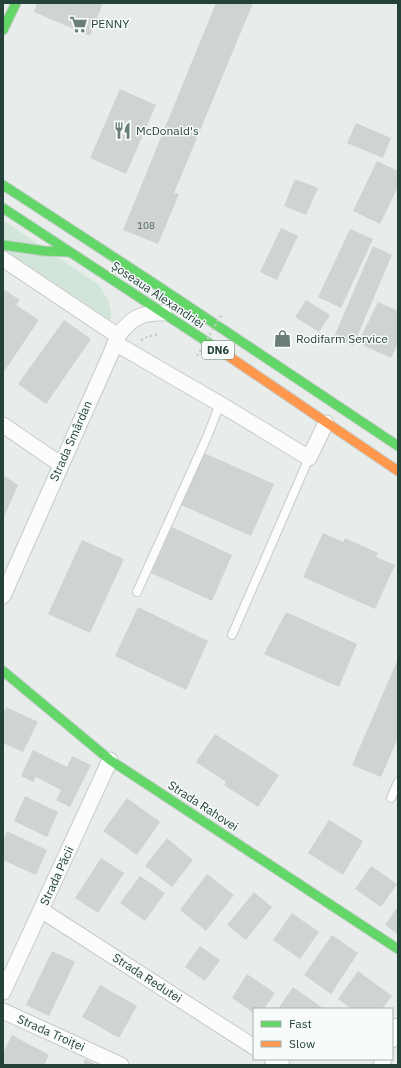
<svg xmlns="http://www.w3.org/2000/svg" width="401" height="1068" font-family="'IBM Plex Sans',sans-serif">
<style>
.green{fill:#d1e6d8}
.building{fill:#cfd4d2}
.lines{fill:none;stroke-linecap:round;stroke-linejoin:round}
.lane-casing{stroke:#c5cac8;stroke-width:10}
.street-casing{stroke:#c5cac8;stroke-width:17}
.fast-casing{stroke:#c3cbc8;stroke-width:11}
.slow-casing{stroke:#c3cbc8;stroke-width:11}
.path{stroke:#c3ccca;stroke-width:2.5;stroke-dasharray:2 3;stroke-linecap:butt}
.lane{stroke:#fcfcfc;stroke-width:8}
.street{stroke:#fcfcfc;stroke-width:15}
.fast{stroke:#63d668;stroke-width:9}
.slow{stroke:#ff974d;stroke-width:9}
.path-bridge{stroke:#c3ccca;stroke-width:2.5;stroke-dasharray:2 3;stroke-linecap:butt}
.labels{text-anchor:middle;stroke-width:3;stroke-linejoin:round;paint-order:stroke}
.number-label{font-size:10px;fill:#506761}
.shield{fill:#f7fbf9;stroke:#637a73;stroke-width:1}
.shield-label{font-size:11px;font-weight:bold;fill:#24423a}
.poi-label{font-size:12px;fill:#24423a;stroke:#f7fbf9;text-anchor:start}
.street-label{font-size:12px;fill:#24423a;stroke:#f7fbf9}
</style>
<rect width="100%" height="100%" fill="#e8edeb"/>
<path class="green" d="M3 220 99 285 109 302 111 311V319L109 320 3 250Z"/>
<g class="building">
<path d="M37 3H103L90 36 34 12Z"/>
<path d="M216 3H253L174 193 179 194 158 244 123 230Z"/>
<path d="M120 89 156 105 126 174 90 158Z"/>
<path d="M356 123 391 138 383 158 347 143Z"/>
<path d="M377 161 398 171V187L380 224 353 211Z"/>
<path d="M295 179 318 188 306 215 284 206Z"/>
<path d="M281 228 298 236 277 280 260 272Z"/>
<path d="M350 229 373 239 341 308 318 297Z"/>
<path d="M373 246 392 255 353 346 334 337Z"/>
<path d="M3 289 20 300 16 305 39 320 3 373Z"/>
<path d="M306 300 330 315 319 332 295 317Z"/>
<path d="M378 302 398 311V343L391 358 358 343Z"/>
<path d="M64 320 91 339 46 404 18 384Z"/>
<path d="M204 453 274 484 251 536 181 505Z"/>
<path d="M3 475 18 485 3 519Z"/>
<path d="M172 527 232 555 212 601 151 573Z"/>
<path d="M323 533 343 542 345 538 378 553 376 557 395 565 375 609 303 577Z"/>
<path d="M82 540 124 559 90 633 48 614Z"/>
<path d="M138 607 208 641 186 690 115 656Z"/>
<path d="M286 612 357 644 339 687 264 654Z"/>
<path d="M398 659V738L381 777 352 765Z"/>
<path d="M6 707 38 722 23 752 3 743V714Z"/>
<path d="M215 734 279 775 258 807 224 785 226 782 196 762Z"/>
<path d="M33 750 67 767 72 756 91 765 70 807 56 800 61 790 36 777 33 782 21 776Z"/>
<path d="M25 796 58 812 47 837 14 821Z"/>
<path d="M127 798 160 822 137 855 103 831Z"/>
<path d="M329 820 363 841 343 875 308 853Z"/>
<path d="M7 831 47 850 36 875 3 860V840Z"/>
<path d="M167 838 193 860 172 887 145 866Z"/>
<path d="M101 858 124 873 98 913 75 898Z"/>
<path d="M371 866 397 884 381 907 355 889Z"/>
<path d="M207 874 234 895 206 931 180 910Z"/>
<path d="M140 876 165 893 145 921 120 903Z"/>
<path d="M254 892 272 907 246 940 227 925Z"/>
<path d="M398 906V935L385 925Z"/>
<path d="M292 913 319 932 300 959 273 940Z"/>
<path d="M332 935 358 953 331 994 304 975Z"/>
<path d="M200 946 220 960 205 981 185 967Z"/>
<path d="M52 951 75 962 49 1016 26 1005Z"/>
<path d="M358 971 392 996 382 1009H352L338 999Z"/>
<path d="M247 974 275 993 264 1009H254V1013L232 998Z"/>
<path d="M100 985 137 1006 119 1038 82 1017Z"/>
<path d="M293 987 324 1009H278Z"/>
<path d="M12 1035 49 1055 44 1065H3V1053Z"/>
<path d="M85 1059 97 1065H83Z"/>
</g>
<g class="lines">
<defs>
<g id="lane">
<path d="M137 592 207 437 220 404"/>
<path d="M232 635 309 458"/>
<path d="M391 798 398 782"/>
</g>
<g id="street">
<path d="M3 259 118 336"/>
<path d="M115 343 220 404 309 458 326 423"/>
<path d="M3 425 60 464"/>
<path d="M3 596 120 333C133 317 143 312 164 313"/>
<path d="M41 910 254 1047"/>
<path d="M3 992 110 760"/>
<path d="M3 1011 121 1065"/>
<path d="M392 1040 398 1026"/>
<path d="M272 1059 282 1065"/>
<path d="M381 1065 384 1059"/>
</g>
<g id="fast">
<path d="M3 30 16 3"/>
<path d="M3 185 158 286 398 446"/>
<path d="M3 208 218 349"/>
<path d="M3 245 44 251 69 252"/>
<path d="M3 671 110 760 398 949"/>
</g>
<path id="slow" d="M218 349 398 471"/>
</defs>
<use href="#lane" class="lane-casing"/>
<use href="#street" class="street-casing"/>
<use href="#fast" class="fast-casing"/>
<use href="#slow" class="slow-casing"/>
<path class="path" d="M141 340 147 337 159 334"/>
<use href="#lane" class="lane"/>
<use href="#street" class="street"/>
<use href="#fast" class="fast"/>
<use href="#slow" class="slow"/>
<path class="path-bridge" d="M197 356 222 314"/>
</g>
<defs>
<symbol id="supermarket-bare" viewBox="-9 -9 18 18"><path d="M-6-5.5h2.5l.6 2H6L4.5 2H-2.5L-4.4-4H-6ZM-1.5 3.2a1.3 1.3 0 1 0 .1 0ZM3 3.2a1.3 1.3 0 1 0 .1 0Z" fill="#697e78" stroke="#f7fbf9" stroke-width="2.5" paint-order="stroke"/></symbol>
<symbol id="restaurant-bare" viewBox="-9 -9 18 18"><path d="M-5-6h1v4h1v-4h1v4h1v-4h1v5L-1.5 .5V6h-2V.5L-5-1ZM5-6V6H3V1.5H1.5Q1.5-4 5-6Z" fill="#697e78" stroke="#f7fbf9" stroke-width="2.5" paint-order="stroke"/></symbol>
<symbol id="shop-bare" viewBox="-9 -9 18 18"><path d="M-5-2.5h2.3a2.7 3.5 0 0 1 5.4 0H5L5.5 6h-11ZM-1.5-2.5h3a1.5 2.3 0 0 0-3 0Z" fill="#697e78" stroke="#f7fbf9" stroke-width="2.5" paint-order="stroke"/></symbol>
</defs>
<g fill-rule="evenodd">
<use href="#supermarket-bare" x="66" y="12" width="25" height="25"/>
<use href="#restaurant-bare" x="110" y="118" width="25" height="25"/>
<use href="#shop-bare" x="270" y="326" width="25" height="25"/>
</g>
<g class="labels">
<g class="number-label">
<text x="146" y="229">108</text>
</g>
<rect class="shield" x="202" y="341" width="32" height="18" rx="3"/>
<g class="shield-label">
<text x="218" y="354">DN6</text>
</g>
<g class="poi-label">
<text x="91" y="28">PENNY</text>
<text x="136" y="135">McDonald's</text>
<text x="296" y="343">Rodifarm Service</text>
</g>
<g class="street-label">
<text transform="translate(158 295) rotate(34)" y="4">Șoseaua Alexandriei</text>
<text transform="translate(71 441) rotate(-66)" y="4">Strada Smârdan</text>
<text transform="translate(203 806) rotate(33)" y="4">Strada Rahovei</text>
<text transform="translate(57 876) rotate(-65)" y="4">Strada Păcii</text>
<text transform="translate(147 978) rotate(33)" y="4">Strada Redutei</text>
<text transform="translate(51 1033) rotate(24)" y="4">Strada Troiței</text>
</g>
</g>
<rect width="401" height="1068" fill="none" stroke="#24423a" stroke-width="8"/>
<rect x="253" y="1008" width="140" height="52" fill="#f7fbf9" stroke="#a3b1ad"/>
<rect x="261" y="1021" width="20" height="6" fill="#63d668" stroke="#a3b1ad"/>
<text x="289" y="1028" font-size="12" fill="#24423a">Fast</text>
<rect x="261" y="1041" width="20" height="6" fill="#ff974d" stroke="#a3b1ad"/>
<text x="289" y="1048" font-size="12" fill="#24423a">Slow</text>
</svg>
